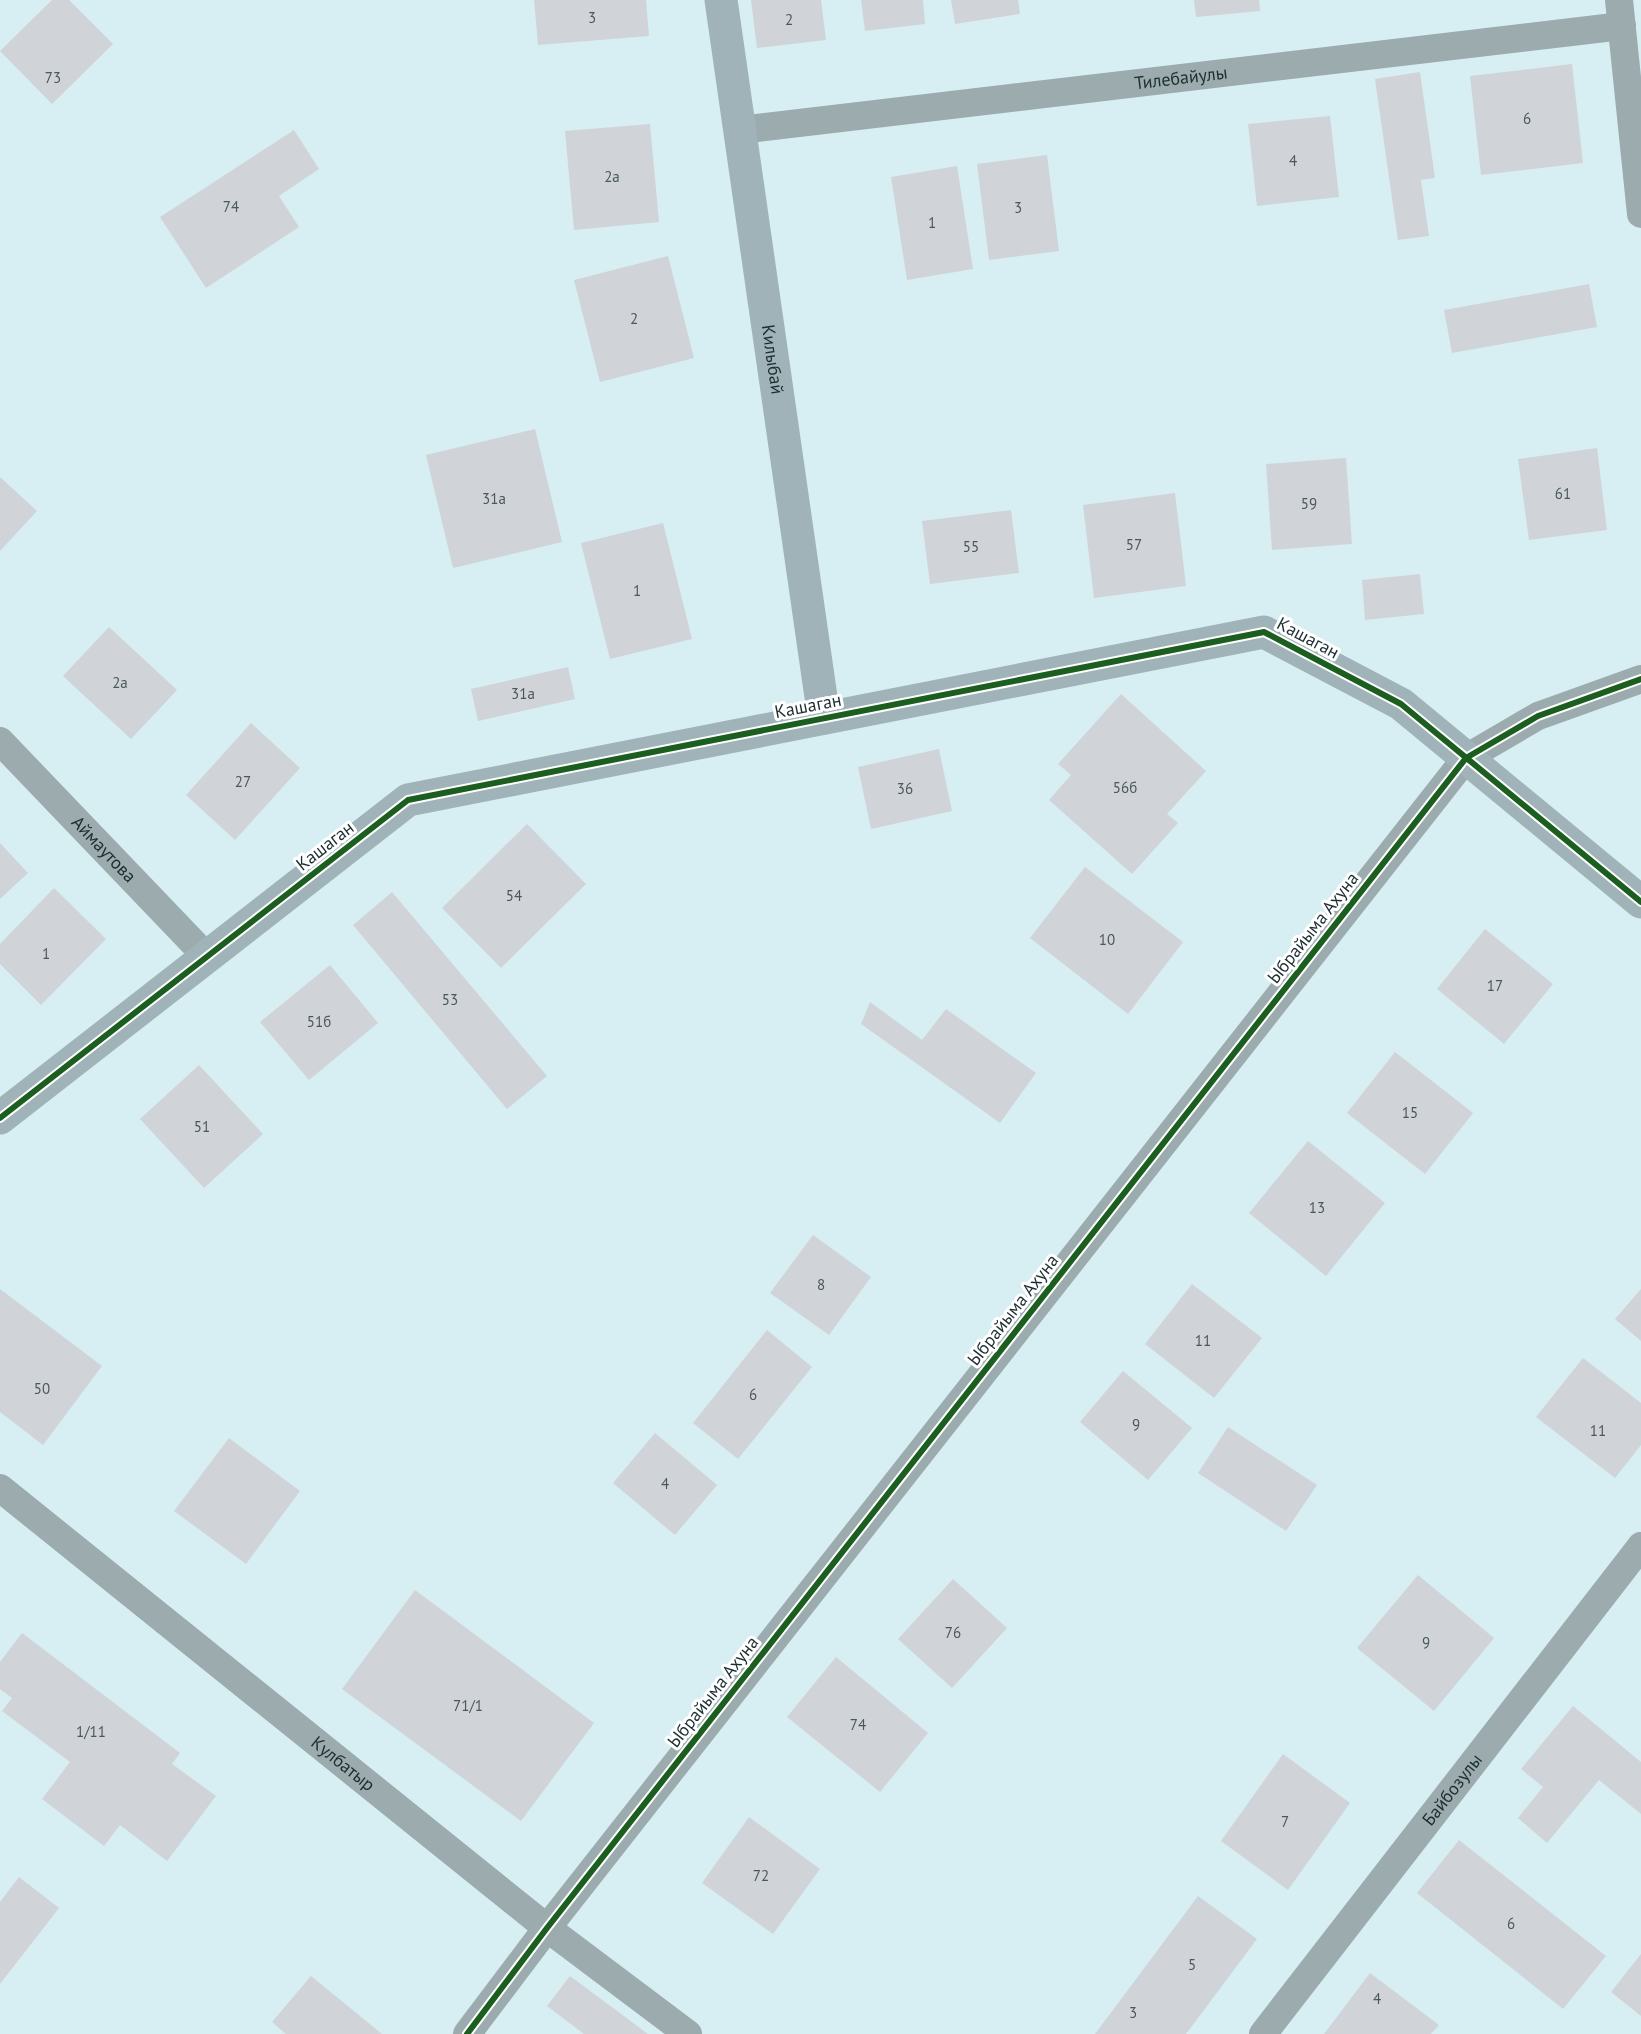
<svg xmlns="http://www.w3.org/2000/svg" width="1641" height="2034" font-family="'PT Sans',sans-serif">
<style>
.building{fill:#d0d4d8}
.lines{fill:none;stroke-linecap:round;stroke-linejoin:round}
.street{stroke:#9babae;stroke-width:28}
.secondary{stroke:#a0b3b8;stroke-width:33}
.cycleway-casing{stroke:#fff;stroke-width:10}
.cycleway{stroke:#1b5e20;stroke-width:6}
.labels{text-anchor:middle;stroke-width:6;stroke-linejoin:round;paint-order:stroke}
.number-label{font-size:15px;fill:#4a585b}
.street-label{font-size:18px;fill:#1d2e31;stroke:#fff}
</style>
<rect width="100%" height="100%" fill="#d7eef3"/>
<g class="building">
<path d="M52 0H69L113 44 52 104 0 51Z"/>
<path d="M534 0H646L649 36 538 45Z"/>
<path d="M751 0H821L826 40 757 48Z"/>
<path d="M861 0H923L925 24 865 31Z"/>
<path d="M951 0H1018L1020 14 955 24Z"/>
<path d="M1194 0H1259L1260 11 1196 17Z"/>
<path d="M1572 64 1583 163 1481 175 1470 76Z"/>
<path d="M1420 72 1435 178 1421 180 1429 236 1398 240 1375 79Z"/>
<path d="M1330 116 1339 197 1257 206 1248 124Z"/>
<path d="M650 124 659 222 574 230 565 131Z"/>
<path d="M294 130 319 169 279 196 299 227 206 288 160 217Z"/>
<path d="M1047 155 1059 251 989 260 977 164Z"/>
<path d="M957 166 973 269 907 280 891 177Z"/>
<path d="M668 256 694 358 600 382 574 280Z"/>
<path d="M1589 284 1597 327 1452 353 1444 310Z"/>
<path d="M535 429 562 542 453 568 426 455Z"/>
<path d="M1597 448 1607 530 1529 540 1518 459Z"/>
<path d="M1346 458 1352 544 1272 550 1266 464Z"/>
<path d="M0 477 37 511 0 551Z"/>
<path d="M1175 493 1186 586 1094 598 1083 505Z"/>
<path d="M1011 510 1019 573 930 584 922 521Z"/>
<path d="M663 523 692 639 610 659 581 543Z"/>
<path d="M1420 574 1424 614 1365 620 1362 580Z"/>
<path d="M109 627 177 690 131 739 63 676Z"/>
<path d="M568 667 575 699 478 721 471 689Z"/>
<path d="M1121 694 1206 771 1167 814 1178 823 1132 874 1049 800 1071 775 1058 764Z"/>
<path d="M251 723 300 768 235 840 186 795Z"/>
<path d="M939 749 952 811 871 829 858 767Z"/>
<path d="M527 824 586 884 501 968 442 908Z"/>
<path d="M0 843 28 873 0 899Z"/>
<path d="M1085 867 1183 942 1128 1014 1030 938Z"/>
<path d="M54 888 106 939 41 1005 0 964V944Z"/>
<path d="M392 892 547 1076 507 1109 353 925Z"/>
<path d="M1485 929 1553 984 1504 1044 1437 989Z"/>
<path d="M330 965 378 1023 309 1080 260 1022Z"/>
<path d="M870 1002 922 1040 946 1009 1036 1073 1000 1123 861 1024Z"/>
<path d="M1395 1052 1473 1113 1425 1174 1347 1113Z"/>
<path d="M199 1065 263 1134 204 1188 140 1119Z"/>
<path d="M1308 1141 1385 1203 1326 1276 1249 1213Z"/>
<path d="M813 1235 871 1277 829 1335 770 1293Z"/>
<path d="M1192 1284 1262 1338 1214 1398 1145 1344Z"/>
<path d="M0 1289 102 1366 43 1445 0 1412Z"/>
<path d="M1641 1289V1341L1615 1319Z"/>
<path d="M767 1330 812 1367 738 1459 693 1423Z"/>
<path d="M1583 1358 1641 1403V1445L1615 1478 1536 1417Z"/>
<path d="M1123 1371 1192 1428 1148 1480 1080 1422Z"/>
<path d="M1228 1427 1317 1485 1286 1531 1198 1473Z"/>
<path d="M655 1433 717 1485 675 1535 613 1483Z"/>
<path d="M229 1438 300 1491 246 1564 174 1511Z"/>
<path d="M1418 1575 1494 1638 1434 1711 1357 1648Z"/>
<path d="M953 1579 1007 1628 952 1688 898 1639Z"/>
<path d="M415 1590 594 1723 521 1821 342 1689Z"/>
<path d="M22 1633 180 1753 172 1764 216 1796 167 1861 120 1825 104 1846 42 1799 70 1762 2 1711 12 1698 0 1689V1662Z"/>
<path d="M836 1657 928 1733 880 1792 787 1717Z"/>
<path d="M1573 1706 1641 1762V1814L1599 1780 1547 1843 1518 1818 1543 1787 1521 1769Z"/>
<path d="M1283 1754 1350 1803 1288 1890 1221 1841Z"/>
<path d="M749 1817 820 1869 773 1934 702 1883Z"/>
<path d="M1459 1840 1606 1956 1563 2009 1417 1893Z"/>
<path d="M19 1877 59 1908 0 1984V1902Z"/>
<path d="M1198 1896 1257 1939 1186 2034H1095Z"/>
<path d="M1641 1954V2016L1611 1992Z"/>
<path d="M1370 1973 1439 2025 1431 2034H1324Z"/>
<path d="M311 1976 382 2034H286L272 2022Z"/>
<path d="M570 1976 648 2034H584L547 2006Z"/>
</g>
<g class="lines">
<g class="street">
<path d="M1619 0 1641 214"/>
<path id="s1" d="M740 130 1622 26"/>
<path id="s2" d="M0 741 207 957"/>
<path id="s3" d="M0 1488 547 1928 688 2034"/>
<path d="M467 2034 547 1928 1466 758 1538 716 1641 679"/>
<path id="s4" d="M1263 2034 1641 1546"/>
</g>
<g class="secondary">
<path id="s5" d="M721 0 824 718"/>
<path d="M0 1118 408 800 1264 632 1401 704 1641 902"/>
</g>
<defs>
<g id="cycleway">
<path d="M0 1118 408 800 1264 632 1401 704 1641 902"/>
<path d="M467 2034 547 1928 1466 758 1538 716 1641 679"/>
</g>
</defs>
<use href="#cycleway" class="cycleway-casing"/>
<use href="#cycleway" class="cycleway"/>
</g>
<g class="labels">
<g class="number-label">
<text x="592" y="23">3</text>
<text x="789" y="25">2</text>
<text x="53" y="83">73</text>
<text x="1527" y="124">6</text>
<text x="1293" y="166">4</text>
<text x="612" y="182">2а</text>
<text x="231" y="212">74</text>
<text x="1018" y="213">3</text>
<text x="932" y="228">1</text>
<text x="634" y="324">2</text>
<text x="1563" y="499">61</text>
<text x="494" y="504">31а</text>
<text x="1309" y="509">59</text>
<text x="1134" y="550">57</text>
<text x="971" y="552">55</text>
<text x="637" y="596">1</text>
<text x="120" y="688">2а</text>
<text x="523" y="699">31а</text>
<text x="243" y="787">27</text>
<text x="1125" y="793">56б</text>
<text x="905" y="794">36</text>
<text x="514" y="901">54</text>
<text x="1107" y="945">10</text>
<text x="46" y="959">1</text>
<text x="1495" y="991">17</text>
<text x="450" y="1005">53</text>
<text x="319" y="1027">51б</text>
<text x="1410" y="1118">15</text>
<text x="202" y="1132">51</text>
<text x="1317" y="1213">13</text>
<text x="821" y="1290">8</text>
<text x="1203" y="1346">11</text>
<text x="42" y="1394">50</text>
<text x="753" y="1400">6</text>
<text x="1136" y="1430">9</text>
<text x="1598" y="1436">11</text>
<text x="665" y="1489">4</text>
<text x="953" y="1638">76</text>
<text x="1426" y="1648">9</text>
<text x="468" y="1711">71/1</text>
<text x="858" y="1730">74</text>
<text x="91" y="1737">1/11</text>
<text x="1285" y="1827">7</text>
<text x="761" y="1881">72</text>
<text x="1511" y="1929">6</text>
<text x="1192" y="1970">5</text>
<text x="1377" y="2004">4</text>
<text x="1133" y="2018">3</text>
</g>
<g class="street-label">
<text dy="6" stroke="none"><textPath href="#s1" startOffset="444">Тилебайулы</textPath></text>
<text dy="6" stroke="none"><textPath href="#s5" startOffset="363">Килыбай</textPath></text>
<text transform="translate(1308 638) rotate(28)" y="6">Кашаган</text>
<text transform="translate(808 706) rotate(-11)" y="6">Кашаган</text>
<text transform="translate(325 846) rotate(-38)" y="6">Кашаган</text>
<text dy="6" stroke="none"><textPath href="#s2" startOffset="150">Аймаутова</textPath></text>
<text transform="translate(1313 928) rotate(-52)" y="6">Ыбрайыма Ахуна</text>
<text transform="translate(1013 1310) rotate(-52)" y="6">Ыбрайыма Ахуна</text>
<text transform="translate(713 1692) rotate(-52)" y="6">Ыбрайыма Ахуна</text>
<text dy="6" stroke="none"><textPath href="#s3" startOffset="440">Кулбатыр</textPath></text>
<text dy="6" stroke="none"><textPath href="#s4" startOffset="309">Байбозулы</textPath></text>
</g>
</g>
</svg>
